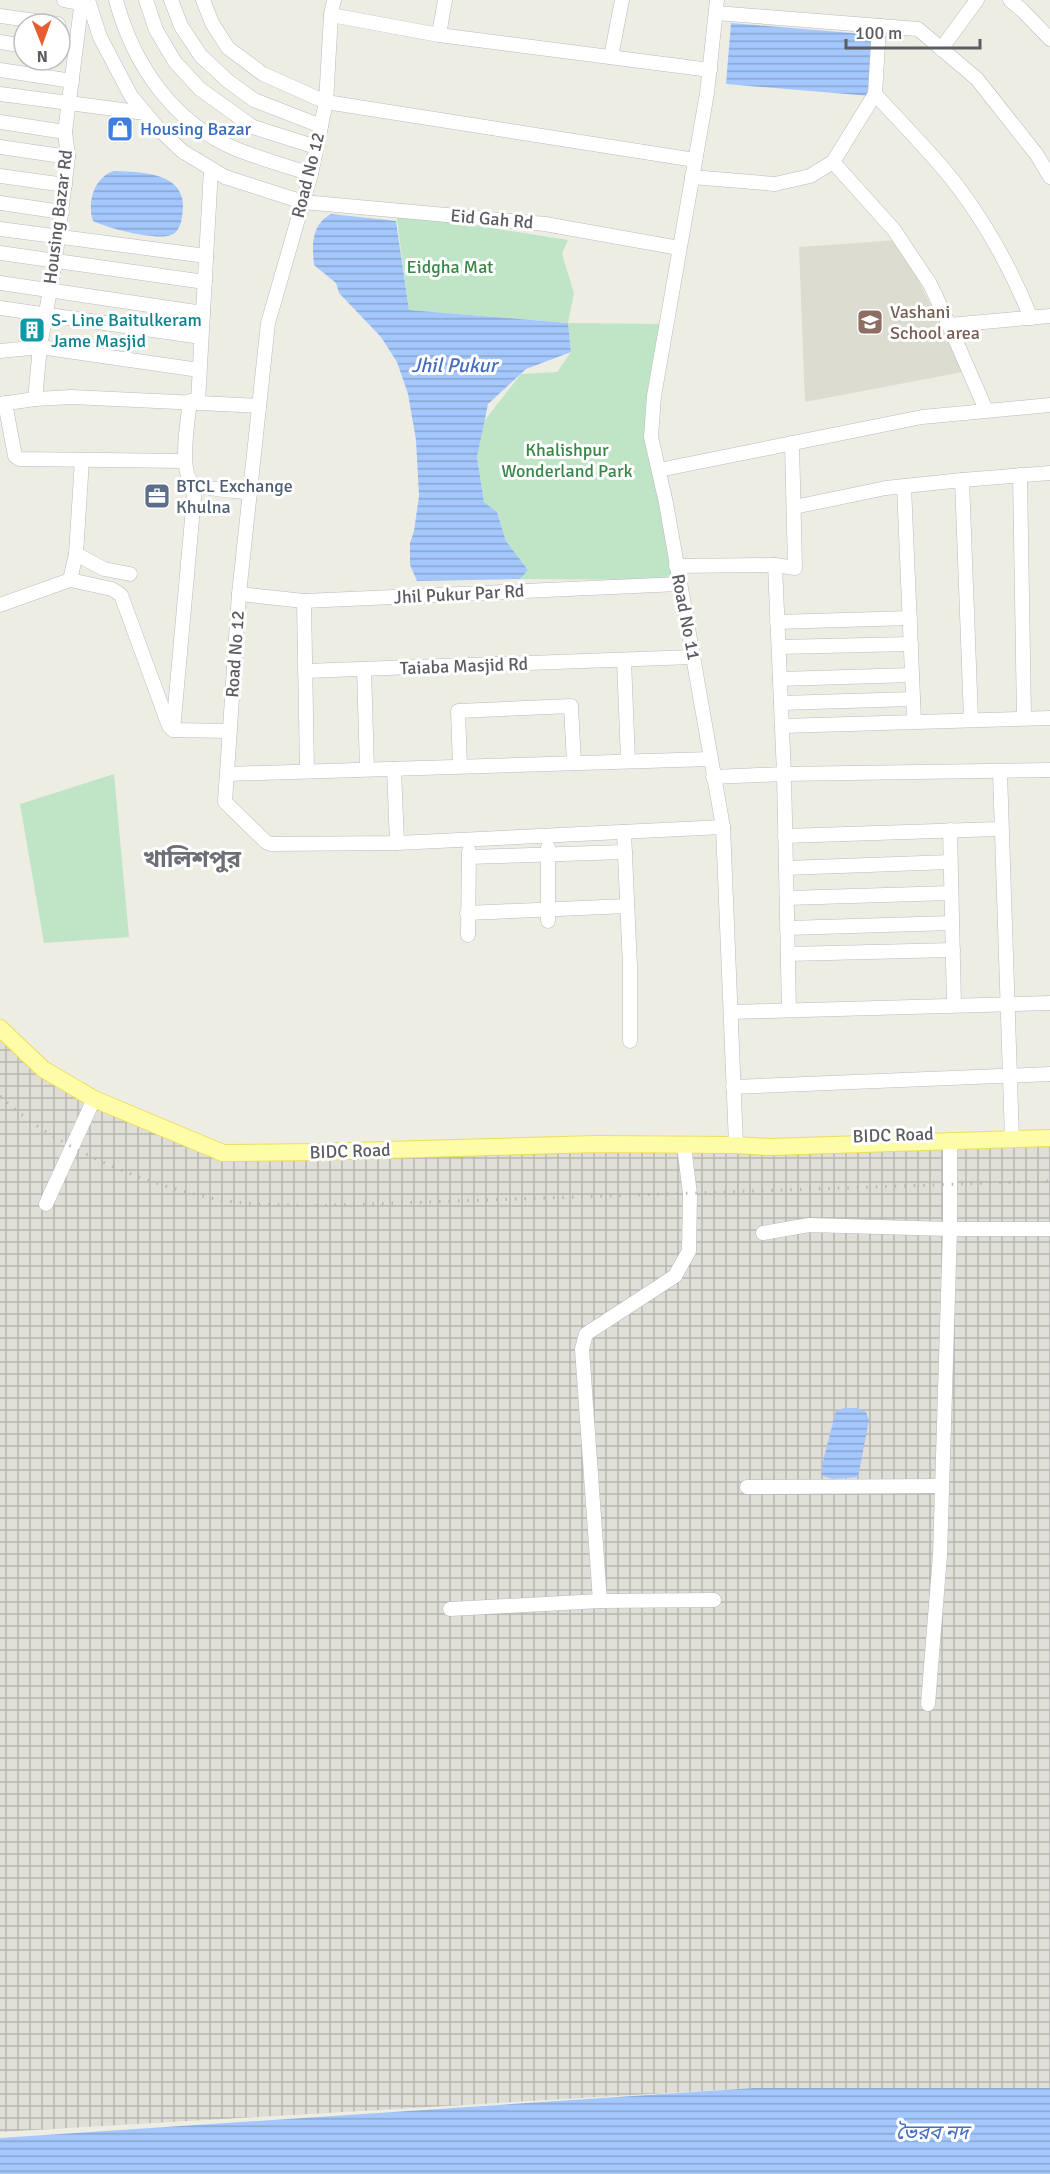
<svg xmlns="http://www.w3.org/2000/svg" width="1050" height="2174" font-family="Signika,'Noto Sans Bengali',sans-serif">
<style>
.industrial{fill:url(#industrial-grid)}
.education{fill:#dddcd1}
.park{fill:#c0e5c6}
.water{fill:url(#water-rules)}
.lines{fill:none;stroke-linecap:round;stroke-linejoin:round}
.minor-casing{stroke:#b8babf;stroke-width:15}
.major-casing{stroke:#eedd5b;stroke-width:18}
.minor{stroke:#fff;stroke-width:14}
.major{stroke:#fdfda8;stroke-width:16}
.rail{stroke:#b6b6b7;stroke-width:3;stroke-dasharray:1.5 8;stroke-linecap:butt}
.labels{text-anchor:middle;stroke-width:6;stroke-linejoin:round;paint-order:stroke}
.shop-label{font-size:18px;fill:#366cbe;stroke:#fff;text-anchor:start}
.street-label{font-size:18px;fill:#5b5d63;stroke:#fff}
.park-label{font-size:18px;fill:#378648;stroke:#fff}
.education-label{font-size:18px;fill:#785e54;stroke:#fff;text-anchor:start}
.culture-label{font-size:18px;fill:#0d838f;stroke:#fff;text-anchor:start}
.service-label{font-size:18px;fill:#4e5e75;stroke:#fff;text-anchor:start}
.water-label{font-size:20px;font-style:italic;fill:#466ec0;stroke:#fff}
.district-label{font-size:24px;font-weight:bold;fill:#6c6f75;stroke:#fff}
</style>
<defs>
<pattern id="industrial-grid" width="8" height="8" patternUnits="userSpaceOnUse" patternTransform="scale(1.5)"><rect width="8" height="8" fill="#dfded7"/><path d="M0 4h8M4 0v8" fill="none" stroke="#b8b7b2"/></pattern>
<pattern id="water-rules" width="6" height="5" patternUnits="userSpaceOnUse" patternTransform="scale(1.5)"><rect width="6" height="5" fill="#a4c7fd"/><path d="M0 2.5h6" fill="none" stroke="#89a5d0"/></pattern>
</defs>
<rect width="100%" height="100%" fill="#eeede3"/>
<path class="industrial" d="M0 1038 32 1069 226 1157 1050 1138V2088H754L0 2132Z"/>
<path class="education" d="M899 240 963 372 805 402 799 247Z"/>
<g class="park">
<path d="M396 213 568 240 562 254 574 293 568 323 666 324 651 437 678 580 520 579 528 570 506 541 497 512 484 502 477 457 484 421 521 374 557 372 571 352 568 323 409 310Z"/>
<path d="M114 774 129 937 44 943 20 804Z"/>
</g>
<g class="water">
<path d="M731 23 876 35 871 96 726 84Z"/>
<path d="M114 171C145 172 191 173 182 217 181 224 178 233 171 235 156 241 107 228 93 221 87 202 94 177 114 171Z"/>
<path d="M331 214 396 221 409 310 568 323 571 352 526 369 488 404 477 457 484 502 497 512 506 541 528 570 520 579 417 581 410 565V543L414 531 419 496 416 440 408 394 397 362 381 337 339 293 336 283 314 265C312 245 311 225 331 214Z"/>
<path d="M844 1408H857L866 1412 869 1420 858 1477 832 1479 821 1475 824 1457 836 1411Z"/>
<path d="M754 2088H1050V2174H0V2138Z"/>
</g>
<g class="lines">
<defs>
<g id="minor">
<path d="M64 0 81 3"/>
<path d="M88 0 100 37 131 96 157 127 182 151 225 177 303 202 545 224 679 248"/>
<path d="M116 0C133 64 173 123 236 149 261 159 286 166 311 174"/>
<path d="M146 0 156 30 175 62 200 89 253 127 316 147"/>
<path d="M171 0 181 26 201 56 228 81 254 100 321 126"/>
<path d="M203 0 212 23 228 48 263 74 326 102 695 160"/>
<path d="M334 0 331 15 326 102 311 174 268 323 239 594 225 802 266 842 271 844 397 843 723 827"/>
<path d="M717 0 707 93 654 396 651 437 666 503 723 827 736 1145"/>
<path d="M1010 0 1022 10 1050 39"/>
<path d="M716 13 918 29 977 79 1037 155 1050 177"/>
<path d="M331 15 439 35 445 0"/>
<path d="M0 16 58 24"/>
<path d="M439 35 710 70"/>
<path d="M0 42 24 46"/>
<path d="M941 49 977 0"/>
<path d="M611 57 622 0"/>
<path d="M0 70 72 81"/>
<path d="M0 94 145 113"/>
<path d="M875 94C902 124 934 155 958 187 988 227 1012 271 1031 318"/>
<path d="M0 122 65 132"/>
<path d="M0 147 68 157"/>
<path d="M833 162 894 230 930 284 949 325 1050 316"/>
<path d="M0 176 65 185"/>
<path d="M692 177 775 184 810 176 833 162 875 94 879 26"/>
<path d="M0 203 62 212"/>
<path d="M0 229 206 256"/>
<path d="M0 253 205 282"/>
<path d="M0 283 203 313"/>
<path d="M0 308 201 337"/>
<path d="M949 325 986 410"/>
<path d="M0 351 40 347 199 370"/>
<path d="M35 399 40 347 55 261 68 157 65 132 82 0"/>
<path d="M190 401C188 419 178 474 194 484 202 489 238 491 250 493"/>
<path d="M198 402 211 169"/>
<path d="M5 403 15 456 19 459 185 461"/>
<path d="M0 404 35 399 72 397 259 406"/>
<path d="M659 470 922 417 1050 405"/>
<path d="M1020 475 1024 718"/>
<path d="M962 480 971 719"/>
<path d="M195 486 173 730 230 731"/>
<path d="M904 486 914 721"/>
<path d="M794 507 886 488 962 480 1050 473"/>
<path d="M76 554 104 569 130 574"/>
<path d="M775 565 784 774 789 1010"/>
<path d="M676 566 775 565 795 568 792 443"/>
<path d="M70 580 112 589 121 595 169 726 173 730"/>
<path d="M239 594 304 601 679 584"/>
<path d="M304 601 307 771"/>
<path d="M0 605 70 580 76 554 82 460"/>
<path d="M777 622 910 618"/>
<path d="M779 647 911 644"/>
<path d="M624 660 628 761"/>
<path d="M364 669 367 769"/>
<path d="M305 671 693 657"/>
<path d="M780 679 912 675"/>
<path d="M781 703 913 699"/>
<path d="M782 726 1050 718"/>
<path d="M460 766 458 711 571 706 574 763"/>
<path d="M394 769 397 843"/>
<path d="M1000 772 1012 1139"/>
<path d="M227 774 711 759"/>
<path d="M713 777 784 774 1050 770"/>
<path d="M950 830 954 1005"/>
<path d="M624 832 630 967V1041"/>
<path d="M785 836 998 829"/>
<path d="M548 847V921"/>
<path d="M469 857 625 852"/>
<path d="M786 868 950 862"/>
<path d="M787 898 951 893"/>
<path d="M467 913 627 906"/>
<path d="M787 928 952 923"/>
<path d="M468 935 469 851"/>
<path d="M788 954 953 950"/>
<path d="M732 1012 1050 1003"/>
<path d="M733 1087 1050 1074"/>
<path d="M46 1204 94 1099"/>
<path d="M763 1233 809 1225 950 1229H1050"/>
<path d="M747 1487 942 1486"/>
<path d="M600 1601 582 1349 586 1334 675 1276 689 1251 690 1194 684 1146"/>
<path d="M450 1609 600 1601 714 1600"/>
<path d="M928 1704 940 1555 950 1229V1140"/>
</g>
<path id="major" d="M0 1028 43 1069 94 1099 223 1153 314 1152 596 1144 736 1145 770 1147 1050 1138"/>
</defs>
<use href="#minor" class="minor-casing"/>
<use href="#major" class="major-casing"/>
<use href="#minor" class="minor"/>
<use href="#major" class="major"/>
<path class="rail" d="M0 1096C54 1148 147 1186 221 1200 249 1205 279 1204 307 1206L1050 1181"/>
</g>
<defs>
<symbol id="shop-square" viewBox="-11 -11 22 22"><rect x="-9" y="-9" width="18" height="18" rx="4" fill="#3f7fe0" stroke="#fff"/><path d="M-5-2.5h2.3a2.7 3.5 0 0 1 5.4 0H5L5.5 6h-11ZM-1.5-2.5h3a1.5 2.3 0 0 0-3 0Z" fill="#fff"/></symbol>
<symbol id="school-square" viewBox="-11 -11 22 22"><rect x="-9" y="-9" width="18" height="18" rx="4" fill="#8d6e63" stroke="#fff"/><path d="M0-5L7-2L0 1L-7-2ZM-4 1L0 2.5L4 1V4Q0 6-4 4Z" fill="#fff"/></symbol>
<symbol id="building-square" viewBox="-11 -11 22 22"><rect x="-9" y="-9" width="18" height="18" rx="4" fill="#0f9aa8" stroke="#fff"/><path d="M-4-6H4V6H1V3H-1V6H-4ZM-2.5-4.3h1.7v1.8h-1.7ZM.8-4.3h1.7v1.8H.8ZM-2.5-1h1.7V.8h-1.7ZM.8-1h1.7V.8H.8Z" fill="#fff"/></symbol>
<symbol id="office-square" viewBox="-11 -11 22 22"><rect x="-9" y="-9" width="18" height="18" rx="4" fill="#5c6f8a" stroke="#fff"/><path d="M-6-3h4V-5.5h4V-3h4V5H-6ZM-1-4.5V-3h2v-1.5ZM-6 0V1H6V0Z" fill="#fff"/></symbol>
</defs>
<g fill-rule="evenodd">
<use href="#shop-square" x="105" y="114" width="30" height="30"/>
<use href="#school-square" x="855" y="307" width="30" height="30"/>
<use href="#building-square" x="17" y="315" width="30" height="30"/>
<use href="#office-square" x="142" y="481" width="30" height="30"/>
</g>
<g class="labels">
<g class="shop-label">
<text x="140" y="135">Housing Bazar</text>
</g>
<g class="street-label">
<text transform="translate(308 175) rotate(-76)" y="6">Road No 12</text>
<text transform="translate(58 217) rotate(-83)" y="6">Housing Bazar Rd</text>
<text transform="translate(492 219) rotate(5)" y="6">Eid Gah Rd</text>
<text transform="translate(459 594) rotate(-3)" y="6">Jhil Pukur Par Rd</text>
<text transform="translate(686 617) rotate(79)" y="6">Road No 11</text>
<text transform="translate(235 654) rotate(-86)" y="6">Road No 12</text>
<text transform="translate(464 666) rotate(-2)" y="6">Taiaba Masjid Rd</text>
<text transform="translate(893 1135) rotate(-2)" y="6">BIDC Road</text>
<text transform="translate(350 1151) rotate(-2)" y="6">BIDC Road</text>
</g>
<g class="park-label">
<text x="450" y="273">Eidgha Mat</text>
<text x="567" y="456">Khalishpur<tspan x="567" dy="21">Wonderland Park</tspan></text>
</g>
<g class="education-label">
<text x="890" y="318">Vashani<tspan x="890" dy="21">School area</tspan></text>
</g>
<g class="culture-label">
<text x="51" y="326">S- Line Baitulkeram<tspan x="51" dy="21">Jame Masjid</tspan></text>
</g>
<g class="service-label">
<text x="176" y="492">BTCL Exchange<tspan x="176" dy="21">Khulna</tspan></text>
</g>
<g class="water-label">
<text x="454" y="372">Jhil Pukur</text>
<text x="932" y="2139">ভৈরব নদ</text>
</g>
<g class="district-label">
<text x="192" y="867">খালিশপুর</text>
</g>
</g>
<g transform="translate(42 42) rotate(179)"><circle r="28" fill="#ffffff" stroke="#bdbec1" stroke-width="1.5"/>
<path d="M0-4.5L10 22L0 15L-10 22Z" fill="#e55d31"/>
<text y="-9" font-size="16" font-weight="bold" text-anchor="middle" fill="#5b5d63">N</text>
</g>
<path d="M846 39v9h134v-9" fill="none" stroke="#5b5d63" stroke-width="3"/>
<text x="855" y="39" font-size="18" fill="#5b5d63" stroke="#ffffff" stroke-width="4.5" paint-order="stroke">100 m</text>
</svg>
